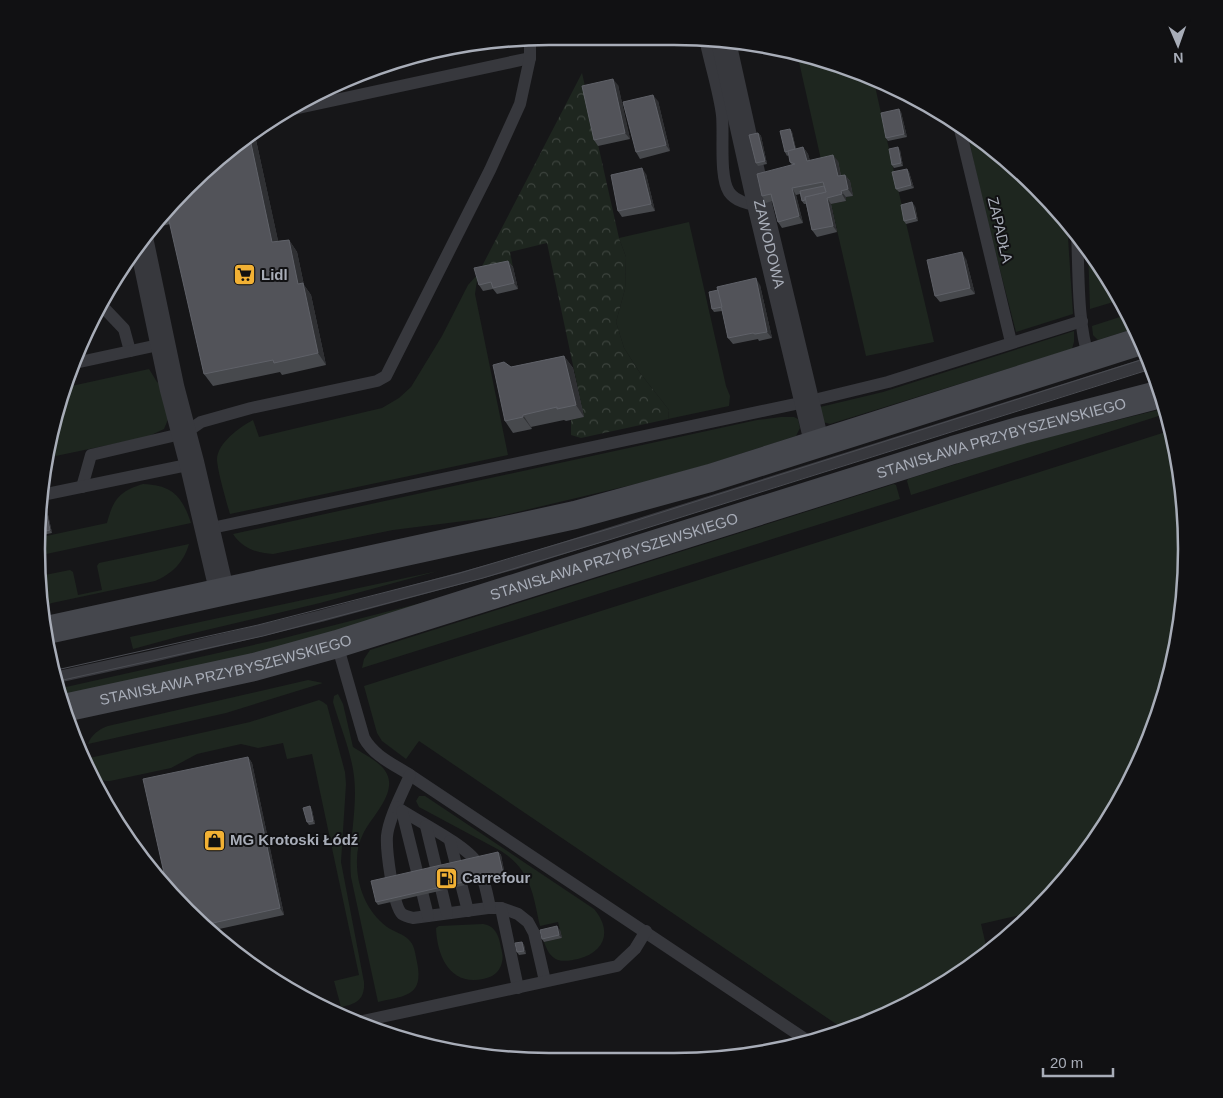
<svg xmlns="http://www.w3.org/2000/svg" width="1223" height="1098" font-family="Helvetica,sans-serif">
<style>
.grass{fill:#1e261f}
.forest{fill:url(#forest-crowns)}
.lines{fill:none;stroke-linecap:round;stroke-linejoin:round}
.lane{stroke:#37383d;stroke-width:12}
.street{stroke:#37383d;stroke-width:25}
.secondary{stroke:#45474d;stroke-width:28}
.tram{stroke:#4a4c52;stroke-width:1}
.wall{fill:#47494d}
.shaded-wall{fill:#2f3033}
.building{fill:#525359;stroke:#5f6168}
.labels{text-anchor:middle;stroke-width:4;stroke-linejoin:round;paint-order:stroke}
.street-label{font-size:15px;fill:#a8adb8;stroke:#111113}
.poi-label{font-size:15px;font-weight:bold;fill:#a8adb8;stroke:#111113;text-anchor:start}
.rim{fill:none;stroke:#a8adb8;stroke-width:2.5}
</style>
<defs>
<pattern id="forest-crowns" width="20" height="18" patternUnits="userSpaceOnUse" patternTransform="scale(1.25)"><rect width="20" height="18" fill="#1e261f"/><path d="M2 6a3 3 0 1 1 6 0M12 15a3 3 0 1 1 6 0" fill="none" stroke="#3c433d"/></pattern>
</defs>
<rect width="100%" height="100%" fill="#161618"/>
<g class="grass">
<path d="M575 37 602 39 576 44Z"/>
<path d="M797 53 873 77 895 176 934 342 866 356 831 204 846 201V197L853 196 850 181 822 164Z"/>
<path d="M967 131 1012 164 1067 222 1073 314 1016 332 982 200Z"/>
<path d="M689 222 726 386 730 396 729 406 668 419 669 410 640 373 624 348 616 322 625 289 626 257 619 238Z"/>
<path d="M1088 248 1120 300 1090 309Z"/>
<path d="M478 274 475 294 508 455 230 514C226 500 218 473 217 460 217 443 240 427 253 420L259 437 382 408 399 398 411 387 442 336 468 285Z"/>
<path d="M1129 314 1136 328 1098 340 1093 335 1092 326Z"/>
<path d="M1074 331V342L1072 349 830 424 823 422 816 408 883 392Z"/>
<path d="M149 369 157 382 163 386 169 417 164 429 147 437 46 458V449L67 387Z"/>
<path d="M1166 408 1168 413 911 495 907 481 908 479 1021 444Z"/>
<path d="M781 417H794L798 419 800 428 796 436 706 465 644 482 496 517 393 530 273 554C256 553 242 548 233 534L757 420Z"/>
<path d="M1172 430 1186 516 1182 616 1159 714 1118 806 1059 887 1033 912 981 924 988 954 986 956 901 1009 845 1030 419 741 406 759 382 741 377 733 364 686Z"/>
<path d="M143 484C172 485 182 496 191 523L37 556V538L107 523C113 500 119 491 143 484Z"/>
<path d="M894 484 896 485 900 499 362 668 364 659 370 650Z"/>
<path d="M189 544C184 562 172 574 155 581L52 603 44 606 40 576 70 570 73 572 78 595 102 590 97 566 99 563Z"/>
<path d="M438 571 320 603 177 637 133 649 130 637Z"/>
<path d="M456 594 365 622 253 654 59 696 57 689 280 639Z"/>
<path d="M308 680 323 683 226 713 88 744C91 735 99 729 108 726Z"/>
<path d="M338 694 343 704 353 747C362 753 374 759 381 766 404 788 372 815 363 834 359 842 357 850 357 859 356 885 366 911 387 927 394 932 404 934 409 940 415 946 415 954 417 962 424 996 406 996 378 1002L351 877C348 843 358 809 354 776 351 751 340 726 333 702L334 696Z"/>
<path d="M319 700 323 702 327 705 345 772 346 784 341 862 364 982C365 999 357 1004 341 1007L334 981 359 975 312 754 287 759 283 743 258 748 241 744 197 754 171 768 110 781C93 781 90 774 85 759L250 722Z"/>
<path d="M419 796H425L594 909C612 930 606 952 578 959 572 960 565 962 558 960 550 957 547 950 544 942L562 938 558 922 540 926C533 894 531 870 501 851L419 807 416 801Z"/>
<path d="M483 924C493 925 498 933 500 943 501 949 504 956 502 962 500 972 493 977 483 979 450 986 437 956 436 928L439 926Z"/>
</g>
<path class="forest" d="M582 73 619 238 626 257 625 289 616 322 624 348 640 373 669 410 668 419 581 438 571 435V420L584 417 547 243 510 252 513 267 478 274Z"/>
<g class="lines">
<g class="lane">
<path d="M706 43C711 67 719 91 722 115 724 136 719 176 729 192 736 202 749 204 760 206"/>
<path d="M289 110 530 58"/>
<path d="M959 125 1011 342"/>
<path d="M1077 233C1079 271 1077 323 1089 358"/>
<path d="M101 303 104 308 124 329 130 351"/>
<path d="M75 363 163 344"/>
<path d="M82 487 91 455 185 433 201 422 251 408 377 381 386 376 490 170 520 104 530 58V38"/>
<path d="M42 495 192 464"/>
<path d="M207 529 814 400 888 382 1082 321"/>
<path d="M337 644 364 738C374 756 393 764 410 775L811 1043"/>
<path d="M53 678 154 656 321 616 513 564 1149 363"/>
<path d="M410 775C403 792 389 817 387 836 386 849 393 906 402 914 405 916 409 917 413 918L488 908H501L518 914 528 922 534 933 545 981"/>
<path d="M396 807C414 819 468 846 477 863 484 877 487 893 490 908"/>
<path d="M402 811 428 916"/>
<path d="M426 826 447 913"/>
<path d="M450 841 468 911"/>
<path d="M501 908 518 988"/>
<path d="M358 1022 617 966 635 949 646 931"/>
</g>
<g class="street">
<path id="s1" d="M724 44 760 206 817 444"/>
<path d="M141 240 172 388 192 464 222 592"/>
</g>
<g class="secondary">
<path d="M47 630 575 515 710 478 1141 341"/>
<path id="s2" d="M64 708 254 667 337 644 953 450 1022 430 1161 394"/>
</g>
<g class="tram">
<path d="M52 671 258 625 460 573 622 525 1147 358"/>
<path d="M54 682 263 636 483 578 612 539 1151 369"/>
</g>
</g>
<g class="wall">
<path d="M403 62V66L371 72Z"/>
<path d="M618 85 630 139 598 146 594 140Z"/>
<path d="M658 101 670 151 640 159 636 152Z"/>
<path d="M899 109 901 112 907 137 888 141 886 138Z"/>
<path d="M790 129 792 132 796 149 803 147 808 154 810 161H838L841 176 845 175 850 181 853 196 846 197V201L831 204 837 232 817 237 812 230 806 204H804L802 201 800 194 796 195 803 223 782 228 778 222 772 201 766 203 762 196 792 165 790 162 789 155 787 156 785 152Z"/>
<path d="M252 133 256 140 278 241 289 240 297 252 304 285 311 295 326 365 282 375 280 372 213 386 204 374 170 224 158 227 155 224 237 142Z"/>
<path d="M758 133 761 136 767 164 758 166 756 163Z"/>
<path d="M900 150 903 166 894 168 892 165Z"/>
<path d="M907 169 909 172 914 188 899 192 896 189Z"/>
<path d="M646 174 655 211 622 217 618 211Z"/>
<path d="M915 206 918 221 906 224 904 221Z"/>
<path d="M966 259 975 294 940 302 935 296Z"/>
<path d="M508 261 513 267 518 289 497 294 493 289 483 291 479 285Z"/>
<path d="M760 285 772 338 759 341 758 339 733 344 728 338 722 311 714 312 712 309Z"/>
<path d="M564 356 573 368 584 417 566 421 564 420 531 427 532 429 513 433 505 421 511 367Z"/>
<path d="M42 487 52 533 38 536Z"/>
<path d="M248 757 252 763 284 915 210 931 168 891Z"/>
<path d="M310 806 312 810 315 824 309 825 307 822Z"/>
<path d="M498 852 501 855 505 876 378 905 376 902Z"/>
<path d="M560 930 562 938 544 942 542 939Z"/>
<path d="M522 942 524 945 526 954 519 955 517 952Z"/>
</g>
<g class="shaded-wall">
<path d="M613 79 618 85 630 139 625 133Z"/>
<path d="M653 95 658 101 670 151 666 145Z"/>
<path d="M899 109 901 112 907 137 904 134Z"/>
<path d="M790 129 792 132 797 153 795 150Z"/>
<path d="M252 133 256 140 281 254 272 242 249 134Z"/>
<path d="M758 133 761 136 767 164 765 161Z"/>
<path d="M803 147 808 154 812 168 807 161Z"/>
<path d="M898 147 900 150 903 166 901 163Z"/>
<path d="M833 155 838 161 842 182 838 176Z"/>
<path d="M642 168 646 174 655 211 651 204Z"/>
<path d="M907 169 909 172 914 188 911 185Z"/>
<path d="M845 175 850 181 853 196 848 189Z"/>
<path d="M792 188 796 195 803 223 799 216Z"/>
<path d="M841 191 846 197V201L842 194Z"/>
<path d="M827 198 831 204 837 232 833 226Z"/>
<path d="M912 202 915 206 918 221 916 218Z"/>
<path d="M289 240 297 252 304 285 311 295 326 365 318 353 298 284Z"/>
<path d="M962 252 966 259 975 294 970 288Z"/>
<path d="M508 261 513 267 518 289 514 283Z"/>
<path d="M756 278 760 285 772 338 767 332Z"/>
<path d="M564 356 573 368 584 417 576 405Z"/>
<path d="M523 415 531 427 532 429 523 417Z"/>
<path d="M42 487 52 533 50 530 42 492Z"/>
<path d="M248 757 252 763 284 915 280 908Z"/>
<path d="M310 806 312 810 315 824 313 821Z"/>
<path d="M498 852 501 855 505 876 503 873Z"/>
<path d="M557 926 560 930 562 938 559 935Z"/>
<path d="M522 942 524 945 526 954 524 951Z"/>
</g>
<g class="building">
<path d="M613 79 625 133 594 140 582 86Z"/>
<path d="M653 95 666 145 636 152 623 102Z"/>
<path d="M899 109 904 134 886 138 881 113Z"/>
<path d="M790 129 795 149 785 152 780 131Z"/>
<path d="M758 133 765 161 756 163 749 135Z"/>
<path d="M249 134 272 242 289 240 298 284 303 283 318 353 274 363 273 360 204 374 167 212 237 142Z"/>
<path d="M803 147 807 161 833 155 838 176 845 175 848 189 841 191 842 194 827 198 833 226 812 230 805 197 826 192 823 182 792 188 799 216 778 222 771 194 762 196 757 174 795 164 790 162 788 151Z"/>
<path d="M898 147 901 163 892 165 889 149Z"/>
<path d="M642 168 651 204 618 211 611 175Z"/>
<path d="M907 169 911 185 896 189 892 172Z"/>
<path d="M824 186 826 192 805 197V200L802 201 800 191Z"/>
<path d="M912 202 916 218 904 221 901 205Z"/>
<path d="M962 252 970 288 935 296 927 260Z"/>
<path d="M508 261 514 283 493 288 491 282 479 285 474 268Z"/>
<path d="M756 278 767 332 755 334 753 333 728 338 717 287Z"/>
<path d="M718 290 722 307 712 309 709 292Z"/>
<path d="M564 356 576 405 557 409V407L523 415V417L505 421 493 365 504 362 511 367Z"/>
<path d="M42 492 50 530 38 533Z"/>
<path d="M248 757 280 908 204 925 168 891 143 779Z"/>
<path d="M310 806 313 821 307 822 303 808Z"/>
<path d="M498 852 503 873 376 902 371 881Z"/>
<path d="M557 926 559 935 542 939 540 930Z"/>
<path d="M522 942 524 951 517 952 515 943Z"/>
</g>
<defs>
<symbol id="supermarket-square" viewBox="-11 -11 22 22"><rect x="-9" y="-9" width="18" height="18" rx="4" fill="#f2b134" stroke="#111113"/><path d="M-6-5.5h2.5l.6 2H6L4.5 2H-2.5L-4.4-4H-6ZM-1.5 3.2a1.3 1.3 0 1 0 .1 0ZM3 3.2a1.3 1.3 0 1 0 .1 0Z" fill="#111"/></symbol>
<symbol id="shop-square" viewBox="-11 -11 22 22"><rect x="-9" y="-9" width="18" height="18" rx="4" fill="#f2b134" stroke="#111113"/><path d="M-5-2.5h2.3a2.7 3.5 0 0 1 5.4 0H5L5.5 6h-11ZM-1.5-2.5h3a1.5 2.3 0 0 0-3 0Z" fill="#111"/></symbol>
<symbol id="fuel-square" viewBox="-11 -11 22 22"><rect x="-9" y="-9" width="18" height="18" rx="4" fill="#f2b134" stroke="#111113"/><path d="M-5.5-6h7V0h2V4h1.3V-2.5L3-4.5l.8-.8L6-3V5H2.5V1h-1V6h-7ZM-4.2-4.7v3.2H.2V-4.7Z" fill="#111"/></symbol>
</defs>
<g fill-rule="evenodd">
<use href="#supermarket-square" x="232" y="262" width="25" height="25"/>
<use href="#shop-square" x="202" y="828" width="25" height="25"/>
<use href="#fuel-square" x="434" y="866" width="25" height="25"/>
</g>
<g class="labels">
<g class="street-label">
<text transform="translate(1000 230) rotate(77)" y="5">ZAPADŁA</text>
<text dy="5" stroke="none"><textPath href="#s1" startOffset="205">ZAWODOWA</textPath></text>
<text dy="5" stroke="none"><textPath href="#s2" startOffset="976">STANISŁAWA PRZYBYSZEWSKIEGO</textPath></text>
<text dy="5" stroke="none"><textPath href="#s2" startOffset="571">STANISŁAWA PRZYBYSZEWSKIEGO</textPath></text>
<text dy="5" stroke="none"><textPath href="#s2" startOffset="166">STANISŁAWA PRZYBYSZEWSKIEGO</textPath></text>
</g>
<g class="poi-label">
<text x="261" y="280">Lidl</text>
<text x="230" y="845">MG Krotoski Łódź</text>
<text x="462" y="883">Carrefour</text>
</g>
</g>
<path d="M0 0H1223V1098H0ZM549 45H674A504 504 0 0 1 1178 549V549A504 504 0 0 1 674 1053H549A504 504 0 0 1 45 549V549A504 504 0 0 1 549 45Z" fill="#111113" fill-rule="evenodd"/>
<path class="rim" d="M549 45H674A504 504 0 0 1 1178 549V549A504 504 0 0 1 674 1053H549A504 504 0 0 1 45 549V549A504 504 0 0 1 549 45Z"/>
<g transform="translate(1178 45) rotate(178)" stroke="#111113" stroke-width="4" paint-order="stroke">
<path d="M0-4L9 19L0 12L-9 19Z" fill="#a8adb8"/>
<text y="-8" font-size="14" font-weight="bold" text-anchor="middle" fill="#a8adb8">N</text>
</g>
<path d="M1043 1068v8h70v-8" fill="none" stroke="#a8adb8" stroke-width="2.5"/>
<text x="1050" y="1068" font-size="15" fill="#a8adb8" stroke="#111113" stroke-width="4" paint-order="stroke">20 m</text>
</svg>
